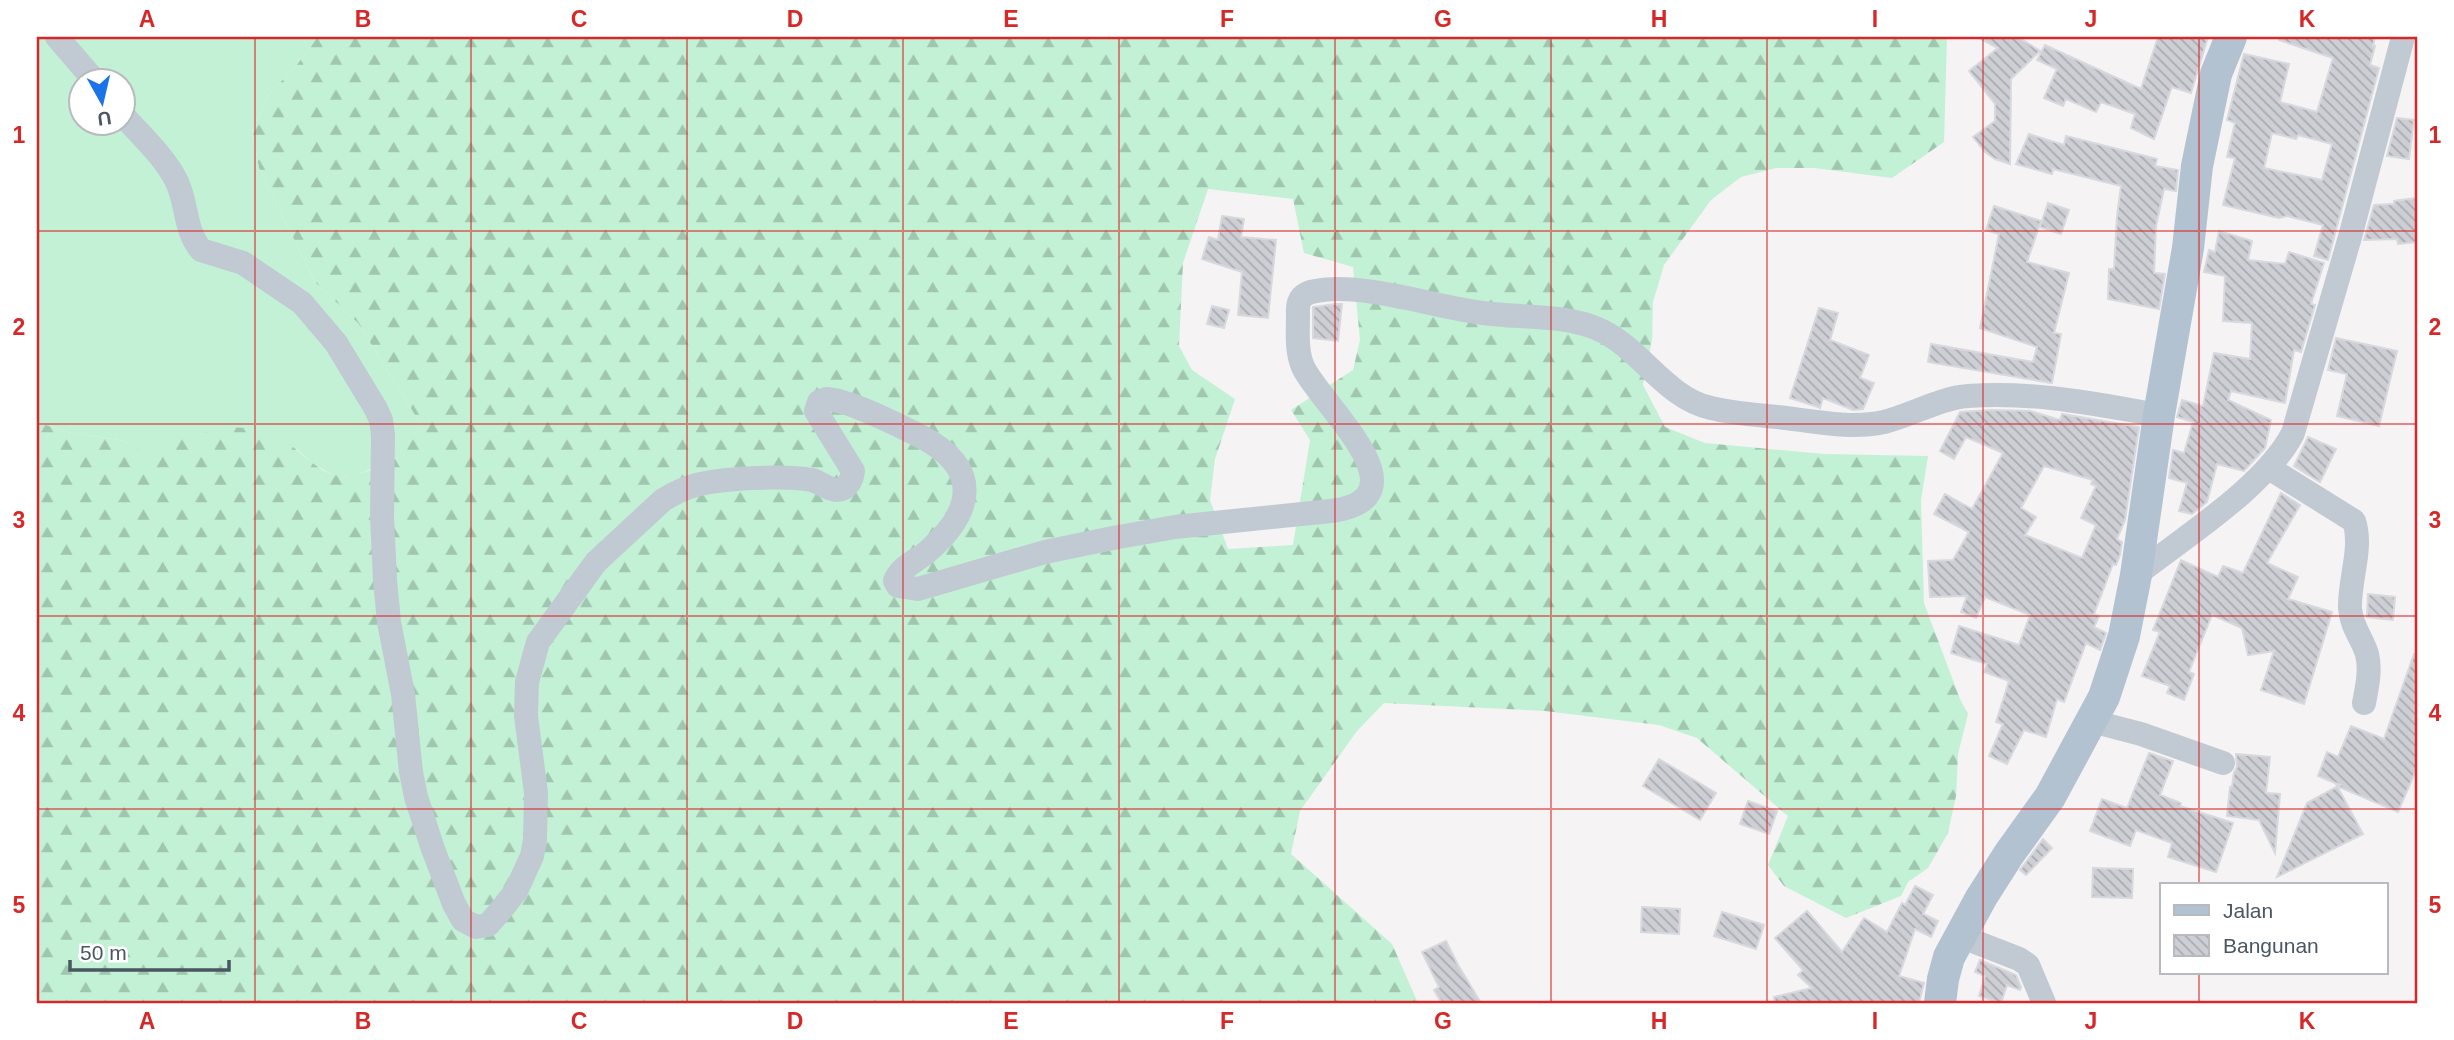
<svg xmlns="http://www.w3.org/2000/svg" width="2454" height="1040" font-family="Helvetica,sans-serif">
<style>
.grass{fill:#c3f1d5;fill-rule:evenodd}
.forest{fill:url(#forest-firs);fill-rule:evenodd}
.building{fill:url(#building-back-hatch);stroke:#d7d9de;stroke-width:2;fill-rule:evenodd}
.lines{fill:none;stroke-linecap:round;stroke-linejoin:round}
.minor{stroke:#c1cad2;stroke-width:24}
.major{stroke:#b3c2d1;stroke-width:32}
.grid{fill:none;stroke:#d62828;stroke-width:2;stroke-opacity:0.55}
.neatline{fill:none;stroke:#d62828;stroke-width:2.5}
.grid-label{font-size:23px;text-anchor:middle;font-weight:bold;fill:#d62828}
</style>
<defs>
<pattern id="forest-firs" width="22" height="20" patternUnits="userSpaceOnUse" patternTransform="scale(1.75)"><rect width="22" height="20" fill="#c3f1d5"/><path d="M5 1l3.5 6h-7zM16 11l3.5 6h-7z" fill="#a0c6b0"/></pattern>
<pattern id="building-back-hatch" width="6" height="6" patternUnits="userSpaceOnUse" patternTransform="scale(1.75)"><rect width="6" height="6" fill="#cdcfd5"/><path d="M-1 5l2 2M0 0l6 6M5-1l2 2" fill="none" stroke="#a8abb0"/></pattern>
</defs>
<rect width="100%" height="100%" fill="#f5f3f3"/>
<path class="grass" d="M37 37H318L296 66 269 94 252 131 259 168 315 282 358 323 420 423 405 455 354 476H335L313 464 297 449 207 432 142 453 125 441 67 432 37 422ZM80 80H122V122H80Z"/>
<path class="forest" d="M318 37H1947L1944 142 1892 178 1814 168H1776L1741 177 1711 200 1664 265 1653 302 1652 340 1643 385 1665 427 1705 443 1824 454 1928 456 1921 500 1924 603 1960 699 1968 714 1958 754 1956 796 1948 833 1928 868 1908 882 1901 896 1846 918 1784 886 1768 865 1788 816 1697 738 1659 725 1545 711 1384 703 1357 731 1300 811 1291 854 1392 944 1418 1003H37V422L67 432 125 441 142 452C170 444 217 424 245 428 256 429 272 434 281 439 306 452 322 483 355 475 371 471 389 462 404 455L420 423 358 323 315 282 259 168 252 131 269 94 296 66ZM1208 189 1293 199 1304 253 1353 267 1360 340 1353 370 1291 410 1310 440 1293 545 1228 549 1210 500 1215 459 1235 399 1192 370 1179 346 1183 263Z"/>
<g class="building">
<path d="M1977 37H2018L2040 51 2011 79 2010 164 1995 159 1985 152 1973 137 1995 121V104L1969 71 1998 48Z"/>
<path d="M2158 37H2208L2191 93 2172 87 2171 89 2154 139 2131 128 2135 114 2101 102 2096 112 2066 99 2063 106 2044 98 2057 69 2037 60 2045 45 2141 89Z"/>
<path d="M2279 37H2375L2373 46H2375L2370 65 2379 68 2328 260 2314 256 2323 225 2287 216 2279 218 2223 205 2235 158 2227 157 2235 123 2227 120 2244 54 2289 64 2280 102 2317 112 2333 58 2279 40ZM2272 133 2296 139 2298 135 2332 144 2322 180 2264 168Z"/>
<path d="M2397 118 2414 120 2409 159 2387 156Z"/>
<path d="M2029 134 2064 145 2066 136 2086 141 2157 159 2155 166 2178 170 2176 191 2164 189 2156 226 2154 273 2165 274 2159 309 2108 299 2109 269H2114L2117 216 2121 186 2053 169 2052 174 2016 164Z"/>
<path d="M2417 198V242L2398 244 2397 239 2364 240 2374 205 2394 204V201Z"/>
<path d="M2048 203 2069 210 2061 234 2040 227Z"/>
<path d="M1994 206 2041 221 2027 262 2069 273 2054 333 2061 334 2052 383 1928 362 1931 344 2033 362 2037 347 1980 328 1999 234 1986 230Z"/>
<path d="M1222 216 1244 219 1241 237 1276 240 1268 318 1238 315 1242 272 1202 259 1209 237 1218 240Z"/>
<path d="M2219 231 2252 241 2248 260 2285 264 2289 252 2324 263 2311 304 2315 305 2301 352 2294 350 2285 403 2231 391 2228 400 2271 420 2265 448 2244 471 2217 464 2207 502 2192 514 2179 511 2187 483 2169 478 2173 450 2184 453 2193 422 2177 417 2182 400 2203 406 2214 353 2250 359 2252 323 2223 321 2225 276 2204 272 2209 250 2215 252Z"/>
<path d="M1335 304H1342L1338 341 1313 338V307Z"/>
<path d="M1212 306 1229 310 1224 328 1207 324Z"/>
<path d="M1819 308 1838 313 1830 340 1869 355 1860 378 1874 383 1863 409 1853 410 1823 398 1820 408 1818 407 1790 398Z"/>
<path d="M2336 338 2397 351 2379 426 2337 416 2347 374 2328 370Z"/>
<path d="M1992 410 2030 411 2060 420 2062 414 2139 427 2125 520 2117 539 2122 542 2120 555 2116 565 2113 564 2094 614 2099 616 2094 627 2106 633 2100 650 2086 643 2064 702 2057 699 2046 737 2024 730 2007 764 1989 756 2003 724 1996 722 2009 681 1984 672 1987 664 1951 653 1959 626 2019 645 2030 615 1985 597 1976 618 1961 612 1967 596 1930 597 1928 561 1953 560 1969 532 1934 514 1945 494 1972 509 2003 453 1966 437 1954 459 1940 451 1960 412ZM2044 466 2093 480 2091 484 2096 486 2081 518 2096 525 2082 558 2025 535 2036 517 2021 508Z"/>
<path d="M2308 437 2336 449 2320 482 2294 466Z"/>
<path d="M2281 493 2300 505 2267 563 2298 577 2288 599 2332 612 2304 704 2261 690 2274 651 2248 655 2242 628 2212 615 2189 672 2194 674 2184 700 2167 693 2170 686 2142 676 2160 632 2153 630 2181 560 2218 577 2223 566 2243 573Z"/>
<path d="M2368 594 2395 597 2393 620 2367 617Z"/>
<path d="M2414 654 2417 655V768L2398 812 2337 786 2363 834 2277 877 2307 803 2340 785 2318 776 2327 752 2338 757 2351 726 2384 739Z"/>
<path d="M2149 753 2173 761 2160 795 2181 803 2180 806 2233 823 2216 872 2168 857 2172 843 2136 830 2130 846 2090 831 2102 799 2127 808Z"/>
<path d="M2236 754 2270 757 2266 793 2280 794 2275 853 2259 820 2227 816 2230 787H2232L2234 772 2237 767Z"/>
<path d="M1659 759 1716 793 1700 820 1643 786Z"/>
<path d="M1748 801 1777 811 1769 834 1740 824Z"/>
<path d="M2043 839 2052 848 2026 875 2020 870Z"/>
<path d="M2093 868 2133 869 2132 898 2092 897Z"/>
<path d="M1915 886 1933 895 1923 914 1938 921 1931 937 1915 929 1899 976 1924 983 1919 1003H1775L1774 997 1812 988 1798 975 1803 970 1775 938 1807 911 1842 952 1864 918 1887 932 1902 903 1905 905Z"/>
<path d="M1642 907 1680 909 1679 934 1641 932Z"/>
<path d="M1722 912 1764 925 1756 949 1714 936Z"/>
<path d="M1446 941 1458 965 1481 1003H1442L1434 990 1439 987 1422 952Z"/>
<path d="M1980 960 2016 975 2021 987 2020 990 2007 985 2001 1003 1979 996 1985 976 1975 972Z"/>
</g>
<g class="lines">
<g class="minor">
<path d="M57 37 94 80"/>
<path d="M122 114C140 135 162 154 175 178 188 201 183 228 201 250L243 263 302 303 336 343 376 409 381 420 383 435 382 517 385 580 389 622 403 694 411 772 416 797 433 849 454 904 463 920 476 927 488 925 501 910 516 891 532 856 535 840 536 793 526 716 527 682 538 642 596 562 663 500C673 494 682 489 693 486 719 478 785 475 812 480 820 482 828 490 837 490 847 490 852 480 853 471L816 411 819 402 826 399C847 399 900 426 920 436 982 468 975 511 926 553 916 561 899 568 895 581L898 586 918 589 1045 552 1113 538 1175 527 1331 511C1430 498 1321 405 1303 367 1296 351 1298 331 1298 315 1297 301 1301 293 1316 291 1361 282 1435 307 1483 313 1520 318 1562 314 1598 329 1640 347 1665 398 1711 408 1736 414 1761 415 1786 418 1819 422 1851 429 1884 422 1912 415 1940 398 1968 396 2033 391 2095 404 2159 415"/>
<path d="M2269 468 2354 521C2363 548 2349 580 2350 608 2351 626 2362 638 2367 654 2371 670 2367 687 2364 703"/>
<path d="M2136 575C2184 537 2266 486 2293 433L2350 237 2403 37"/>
<path d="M2091 721 2141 734 2223 763"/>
<path d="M1960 936 2019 959 2028 965 2044 1003"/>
</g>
<path class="major" d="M1940 1003 1943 979 1949 957 1981 898 2009 854 2050 797 2104 697 2124 636 2136 575 2159 415 2188 248 2197 166 2216 74 2231 37"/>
</g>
<path class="grid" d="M255 37V1003M471 37V1003M687 37V1003M903 37V1003M1119 37V1003M1335 37V1003M1551 37V1003M1767 37V1003M1983 37V1003M2199 37V884M37 231H2417M37 424H2417M37 616H2417M37 809H2417M2199 972V1003"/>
<rect width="2454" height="1040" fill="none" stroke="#ffffff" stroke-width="77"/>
<rect x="2160" y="883" width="228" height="91" fill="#ffffff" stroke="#b7bbc0" stroke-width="2"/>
<rect x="2174" y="905" width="35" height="10" fill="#b3c2d1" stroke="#b7bbc0" stroke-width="2"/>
<text x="2223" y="918" font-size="21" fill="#4a5661">Jalan</text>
<rect x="2174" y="935" width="35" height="21" fill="url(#building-back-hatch)" stroke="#b7bbc0" stroke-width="2"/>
<text x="2223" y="953" font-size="21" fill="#4a5661">Bangunan</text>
<g transform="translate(102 102) rotate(172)"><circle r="33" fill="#ffffff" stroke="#b7bbc0" stroke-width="2"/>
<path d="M0-5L12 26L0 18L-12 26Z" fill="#1a73e8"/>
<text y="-10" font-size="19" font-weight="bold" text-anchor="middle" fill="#4a5661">U</text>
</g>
<path d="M70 960v10h159v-10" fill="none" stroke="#4a5661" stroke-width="3.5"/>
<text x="80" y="960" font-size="21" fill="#4a5661" stroke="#ffffff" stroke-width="5" paint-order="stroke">50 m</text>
<rect x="38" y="38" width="2378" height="964" class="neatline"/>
<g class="grid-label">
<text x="147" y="27">A</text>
<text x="363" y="27">B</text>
<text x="579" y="27">C</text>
<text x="795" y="27">D</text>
<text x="1011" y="27">E</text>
<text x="1227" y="27">F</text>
<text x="1443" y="27">G</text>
<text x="1659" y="27">H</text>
<text x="1875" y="27">I</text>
<text x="2091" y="27">J</text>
<text x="2307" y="27">K</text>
<text x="19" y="143">1</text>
<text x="2435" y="143">1</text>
<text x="19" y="335">2</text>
<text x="2435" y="335">2</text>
<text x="19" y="528">3</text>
<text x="2435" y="528">3</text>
<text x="19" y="721">4</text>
<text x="2435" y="721">4</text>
<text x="19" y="913">5</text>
<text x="2435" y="913">5</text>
<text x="147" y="1029">A</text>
<text x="363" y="1029">B</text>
<text x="579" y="1029">C</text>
<text x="795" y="1029">D</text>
<text x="1011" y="1029">E</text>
<text x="1227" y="1029">F</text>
<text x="1443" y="1029">G</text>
<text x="1659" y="1029">H</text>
<text x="1875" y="1029">I</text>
<text x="2091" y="1029">J</text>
<text x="2307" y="1029">K</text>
</g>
</svg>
